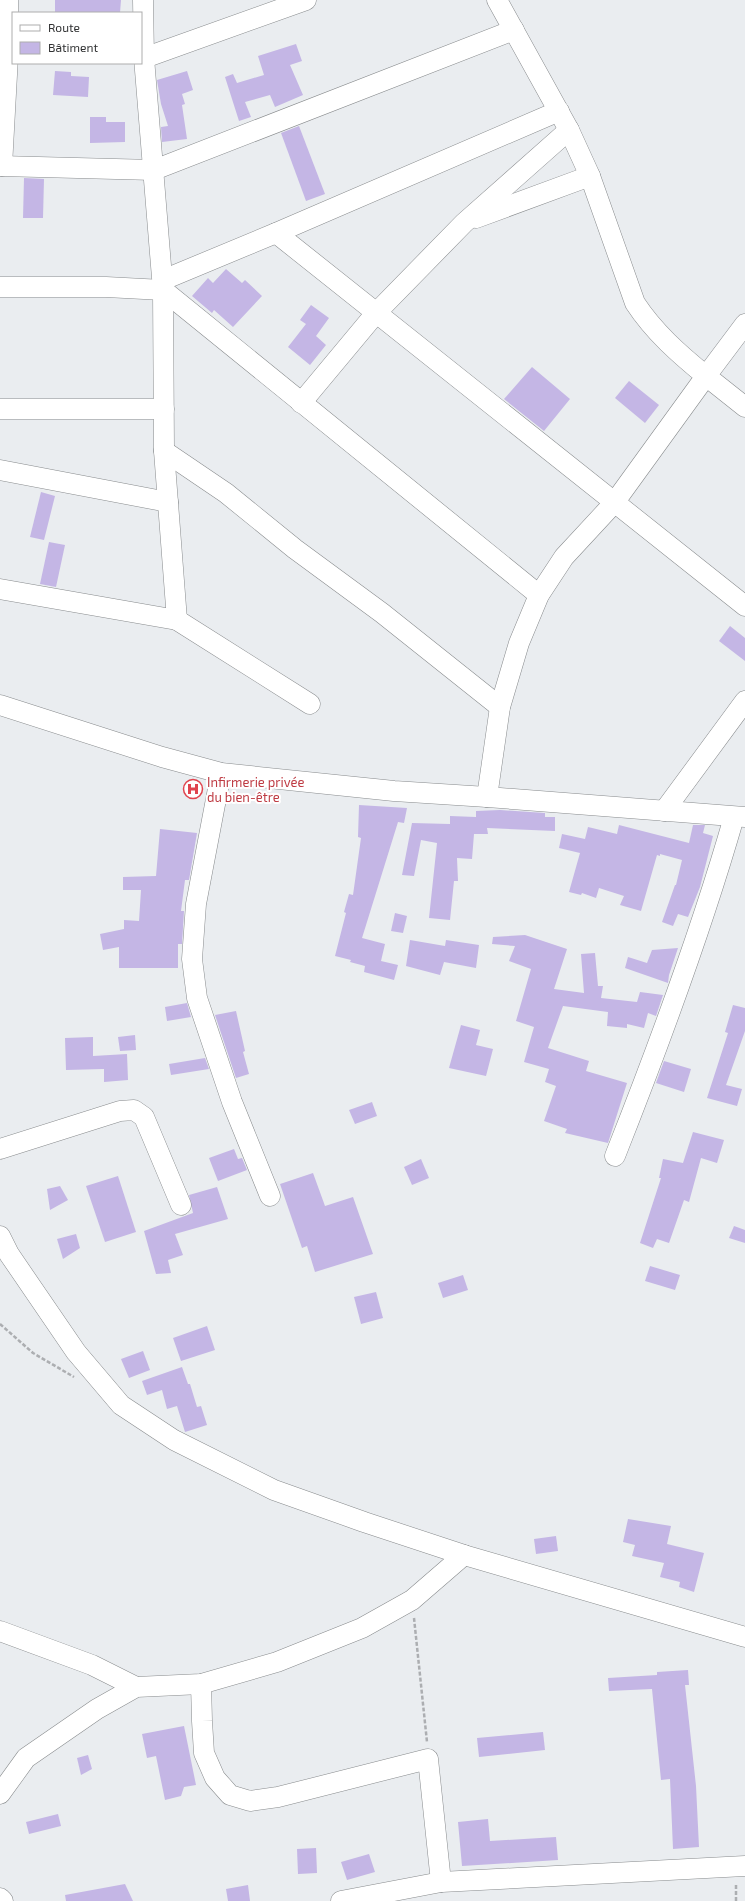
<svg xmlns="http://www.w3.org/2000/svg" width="745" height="1901" font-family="'Exo 2',sans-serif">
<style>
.building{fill:#c4b6e5}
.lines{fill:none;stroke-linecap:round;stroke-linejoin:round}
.minor-casing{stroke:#888b8d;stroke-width:21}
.path{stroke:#acaeb1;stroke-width:2.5;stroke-dasharray:4 2;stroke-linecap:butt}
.minor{stroke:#fff;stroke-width:20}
.labels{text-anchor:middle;stroke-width:4;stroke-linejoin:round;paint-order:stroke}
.health-label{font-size:13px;fill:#be3a42;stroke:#fff;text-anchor:start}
</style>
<rect width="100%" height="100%" fill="#eaedf0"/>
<g class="building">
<path d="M55 0H121L120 13H55Z"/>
<path d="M296 44 302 61 290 65 303 95 275 107 270 95 245 102 251 117 239 121 225 77 233 74 237 83 264 75 258 56Z"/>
<path d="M55 71 71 72V76L89 77 88 97 53 95Z"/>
<path d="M187 71 193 90 182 94 185 104 182 105 187 139 162 142 161 127 168 126 161 104 157 80Z"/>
<path d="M90 117H106V122H125V142L90 143Z"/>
<path d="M299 126 325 194 306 201 281 133Z"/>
<path d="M24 178 44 179 43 218H23Z"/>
<path d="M226 269 242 283 245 280 262 296 233 327 214 310 212 313 192 296 208 278 213 283Z"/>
<path d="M311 305 329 318 316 336 326 345 310 365 288 347 306 324 300 320Z"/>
<path d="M532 367 570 399 544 431 504 399Z"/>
<path d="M629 381 659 405 645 423 615 398Z"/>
<path d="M41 492 55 496 44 540 30 537Z"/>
<path d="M49 542 65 545 56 587 40 584Z"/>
<path d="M730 626 745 638V661L719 641Z"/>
<path d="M359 805 407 808 404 823 398 822 362 938 385 944 381 961 398 965 394 980 364 972 365 966 350 962 351 960 335 956 346 913 344 912 349 894 353 895 361 838 358 837Z"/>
<path d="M500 810 545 813V817H555V831L487 828 488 834H474L472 859 457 858 458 881H454L450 920 429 918 437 843 421 840 414 876 402 875 412 823 450 824V816L476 817V811Z"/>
<path d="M619 825 689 843 693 825H705L703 833 713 836 700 887 688 917 678 914 673 926 662 922 675 885H676L682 860 660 854V856L657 855 641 911 620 905 624 896 599 888 596 898 582 893 581 895 569 892 580 853 559 848 562 834 585 839 588 827 617 834Z"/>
<path d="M160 829 197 833 189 880H185L181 911H184L182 944H178V968H119V947L103 950 100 934 124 929V920L139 921 141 890H123V877L156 876Z"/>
<path d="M395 913 407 916 403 933 391 931Z"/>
<path d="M525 935 567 949 554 989 584 993 581 954 595 953 598 986H603L601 998 637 1002 640 992 663 995 656 1016 648 1013 644 1028 627 1024V1028L607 1026 608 1012 563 1006 548 1048 589 1061 586 1071 627 1083 608 1143 565 1133 567 1129 544 1121 556 1086 545 1082 549 1069 524 1062 534 1027 516 1021 531 969 509 961 515 946 492 944 493 937Z"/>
<path d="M410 940 445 946 446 940 479 945 476 968 444 962 440 975 406 966Z"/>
<path d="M678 948 669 975 668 983 625 968 628 957 647 963 652 950Z"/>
<path d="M187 1003 191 1017 167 1021 165 1007Z"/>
<path d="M733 1005 745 1008V1031L726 1085 742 1089 737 1106 707 1098 728 1033 725 1032Z"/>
<path d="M236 1011 245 1051 243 1052 249 1074 236 1078 215 1015Z"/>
<path d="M461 1025 480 1030 476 1045 493 1049 486 1076 449 1068Z"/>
<path d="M135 1035 136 1050 120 1051 118 1037Z"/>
<path d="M93 1037V1056L127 1054 128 1080 104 1082V1069L66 1070 65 1038Z"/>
<path d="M205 1058 209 1069 171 1075 169 1064Z"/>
<path d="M664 1061 691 1069 684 1092 656 1083Z"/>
<path d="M372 1102 377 1116 355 1124 349 1110Z"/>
<path d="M693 1132 724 1140 717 1163 701 1158 689 1202 684 1200 669 1243 657 1239 653 1248 640 1243 661 1178H659L663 1159 683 1163Z"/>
<path d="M234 1149 238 1159 242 1158 247 1170 218 1181 209 1158Z"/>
<path d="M421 1159 429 1178 412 1185 404 1167Z"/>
<path d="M313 1173 325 1206 353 1197 373 1254 315 1272 307 1246 302 1248 280 1184Z"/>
<path d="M118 1176 136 1232 105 1242 86 1186Z"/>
<path d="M60 1186 68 1200 50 1210 47 1189Z"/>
<path d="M217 1187 228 1219 175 1234 183 1255 168 1260 171 1273 156 1274 144 1231 193 1213 189 1195Z"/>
<path d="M734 1226 745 1230V1243L729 1238Z"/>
<path d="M76 1234 80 1248 63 1259 57 1239Z"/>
<path d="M650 1266 680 1275 675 1290 645 1281Z"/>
<path d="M463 1275 468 1290 443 1298 438 1283Z"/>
<path d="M376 1292 383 1318 361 1324 354 1297Z"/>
<path d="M207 1326 215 1350 181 1361 173 1338Z"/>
<path d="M143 1351 150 1370 129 1378 121 1359Z"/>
<path d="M182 1367 188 1384H190L197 1407 201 1406 207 1425 185 1432 177 1406 167 1409 162 1390 147 1395 142 1381Z"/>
<path d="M628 1519 671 1526 667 1544 704 1553 694 1592 679 1587 680 1582 660 1577 664 1563 632 1556 635 1545 623 1542Z"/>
<path d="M556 1536 558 1551 536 1554 534 1539Z"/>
<path d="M688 1670 689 1685H685L696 1786 699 1847 673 1849 670 1779 661 1780 652 1689 609 1691 608 1678 657 1675V1672Z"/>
<path d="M184 1726 196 1785 184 1787 181 1796 165 1800 156 1756 147 1758 142 1734Z"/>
<path d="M543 1732 545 1750 479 1757 477 1738Z"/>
<path d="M88 1755 92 1769 81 1775 77 1758Z"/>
<path d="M58 1814 61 1826 29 1834 26 1822Z"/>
<path d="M488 1819 490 1841 556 1837 558 1860 462 1866 458 1822Z"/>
<path d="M316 1848 317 1873 298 1874 297 1849Z"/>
<path d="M369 1854 375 1872 347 1880 341 1862Z"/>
<path d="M125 1884 133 1901H66L65 1895Z"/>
<path d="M248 1885 250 1901H228L226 1889Z"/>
</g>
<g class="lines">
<defs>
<g id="minor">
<path d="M144 58 306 0"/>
<path d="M0 166 154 170 514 30"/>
<path d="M2 166 9 38 8 0"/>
<path d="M476 218 590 176"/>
<path d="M276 233 745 606"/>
<path d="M163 280 276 233 559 111"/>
<path d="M0 287H106L163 290 539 595"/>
<path d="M745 324 706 376 745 407"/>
<path d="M301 403 376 313 464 223 569 130"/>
<path d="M0 409H164"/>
<path d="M164 451 226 493 295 549 382 613 500 707"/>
<path d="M0 470 168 502"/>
<path d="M0 589 177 620 164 451 163 290 144 58 143 0"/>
<path d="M177 620 310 704"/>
<path d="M0 705 162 757 221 773 394 791 487 797 745 817"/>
<path d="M221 773 196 904 192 959 197 998 232 1102 270 1196"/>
<path d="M487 797 500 707 519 643 539 595 564 557 614 503 706 376C679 354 654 332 635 303L590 176 569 130 497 0"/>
<path d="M664 811 745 701"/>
<path d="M0 1149 120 1111 134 1110 144 1117 181 1205"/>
<path d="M615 1156C659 1045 701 932 734 817"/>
<path d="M0 1236 9 1254 76 1352 121 1405 174 1440 274 1490 364 1522 464 1555 745 1637"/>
<path d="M0 1631 92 1665 136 1687"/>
<path d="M201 1684 202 1721 204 1753 215 1778 230 1795 250 1801 278 1797 428 1759 441 1882 341 1901"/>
<path d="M0 1794 26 1758 97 1709 136 1687 201 1684 277 1662 362 1628 412 1600 464 1555"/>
<path d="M441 1882 745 1866"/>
<path d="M0 1898 3 1901"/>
</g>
</defs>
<use href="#minor" class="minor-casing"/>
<g class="path">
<path d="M0 1324 33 1353 74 1377"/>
<path d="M414 1618 427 1742"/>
<path d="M736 1901V1883"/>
</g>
<use href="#minor" class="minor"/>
</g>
<defs>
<symbol id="hospital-ring" viewBox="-11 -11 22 22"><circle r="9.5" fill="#fff" stroke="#e0444e" stroke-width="1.5"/><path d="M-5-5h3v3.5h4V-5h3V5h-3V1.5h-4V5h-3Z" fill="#e0444e"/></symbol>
</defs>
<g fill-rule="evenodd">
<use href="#hospital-ring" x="182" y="778" width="22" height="22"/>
</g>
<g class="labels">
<g class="health-label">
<text x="207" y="787">Infirmerie privée<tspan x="207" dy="15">du bien-être</tspan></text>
</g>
</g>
<rect x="12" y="12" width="130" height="52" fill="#ffffff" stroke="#adadad"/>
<rect x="20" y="25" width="20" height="6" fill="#ffffff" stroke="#adadad"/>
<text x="48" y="32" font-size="12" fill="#313233">Route</text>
<rect x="20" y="42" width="20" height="12" fill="#c4b6e5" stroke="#adadad"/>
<text x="48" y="52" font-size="12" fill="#313233">Bâtiment</text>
</svg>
